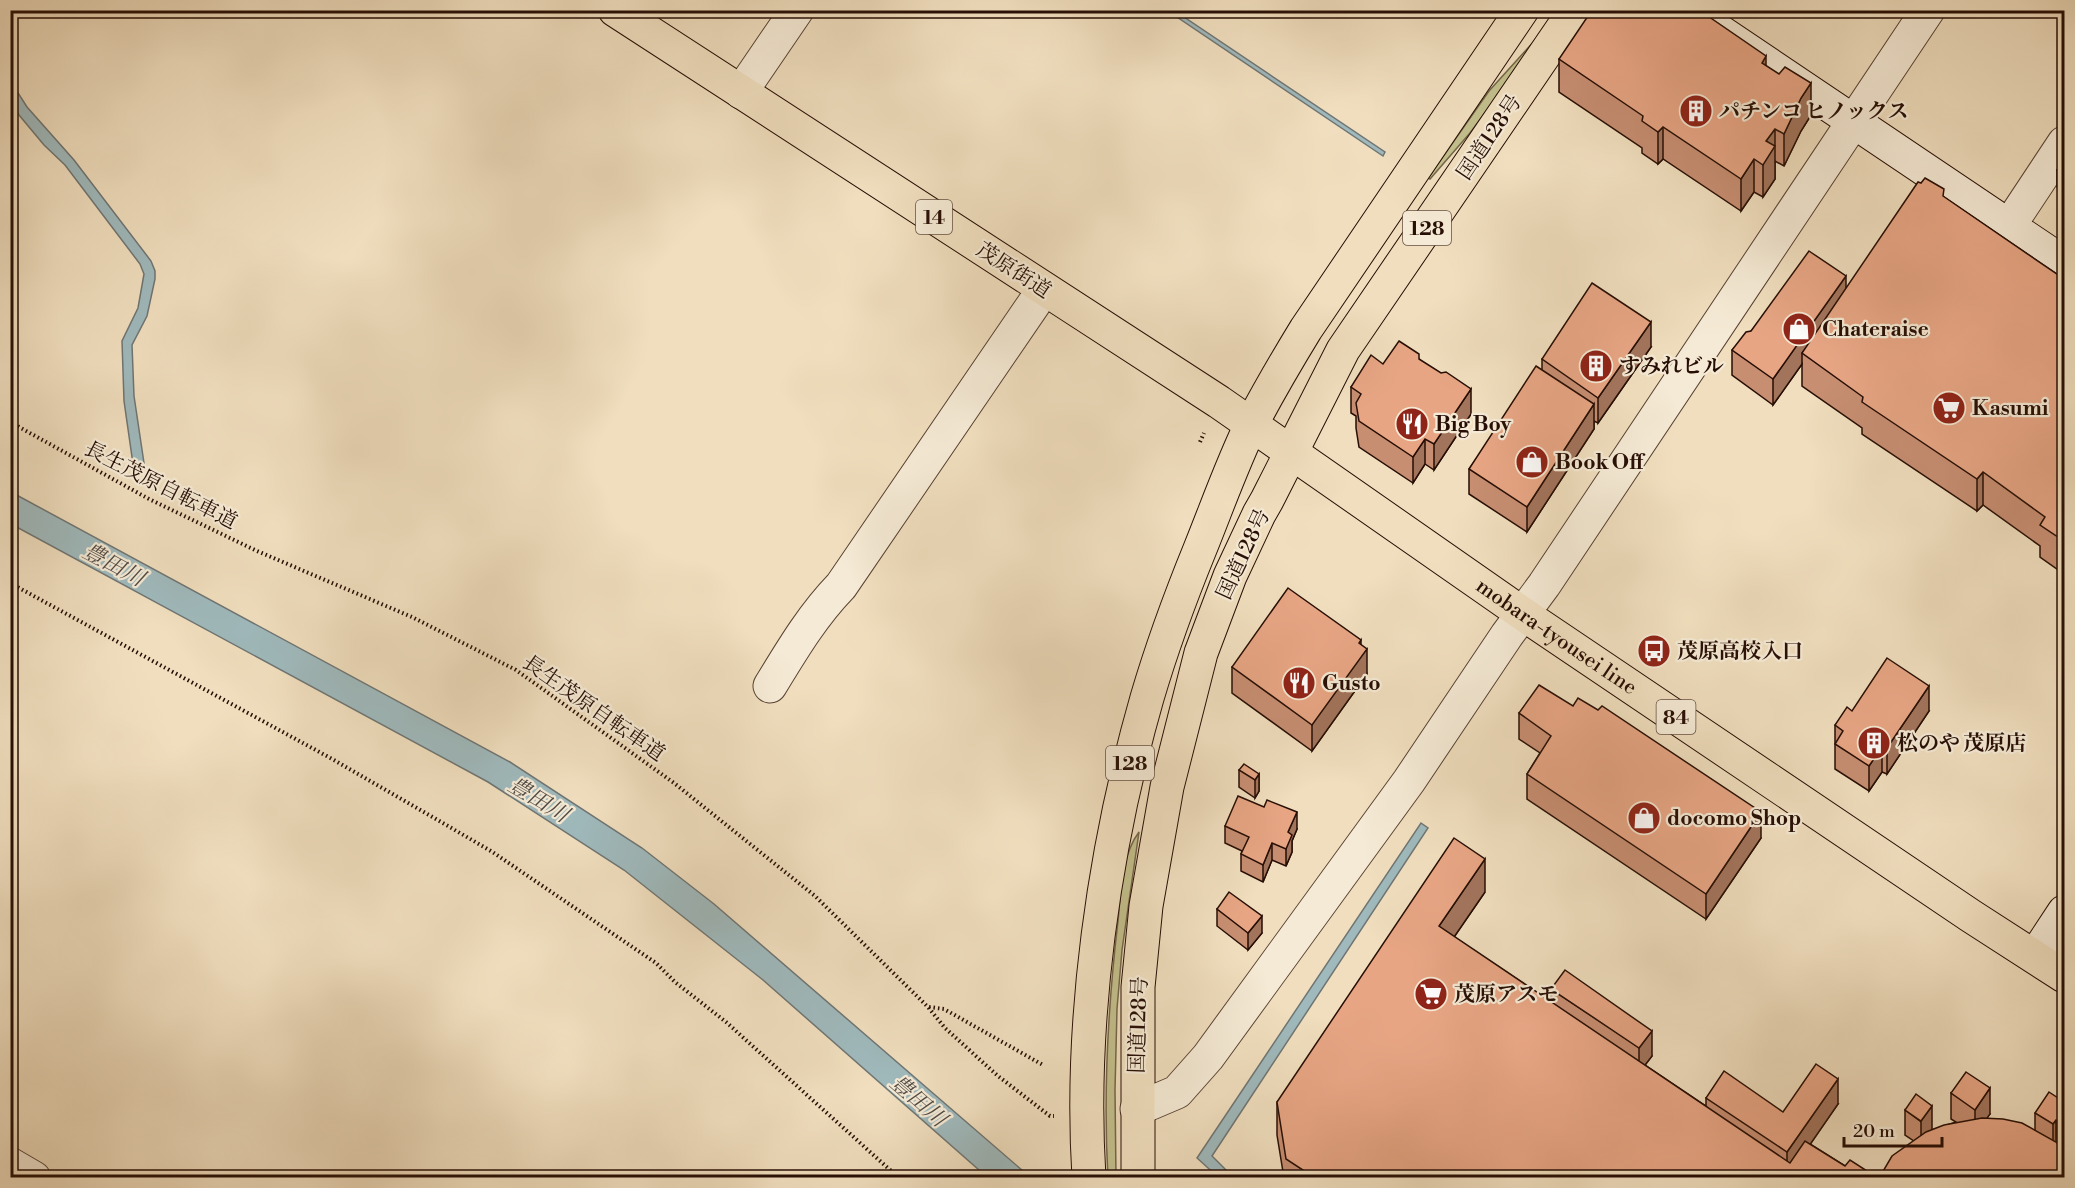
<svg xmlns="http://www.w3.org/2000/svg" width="2075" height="1188" font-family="'Libre Bodoni','Noto Serif JP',serif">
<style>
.green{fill:#c2bf8c;stroke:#746648;stroke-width:1.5}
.water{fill:#9fb9bc;stroke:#6f7573;stroke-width:1.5}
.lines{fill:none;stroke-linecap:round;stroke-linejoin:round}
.street-casing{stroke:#594233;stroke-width:35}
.secondary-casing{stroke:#270e05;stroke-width:35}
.primary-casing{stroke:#270e05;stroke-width:35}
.highway-casing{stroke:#270e05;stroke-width:35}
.path{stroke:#270e05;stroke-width:4;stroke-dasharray:1.5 3;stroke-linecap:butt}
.street{stroke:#f5ead5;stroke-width:33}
.secondary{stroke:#f5ead5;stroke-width:33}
.primary{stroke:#f0debe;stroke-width:33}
.highway{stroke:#f0debe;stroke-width:33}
.wall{fill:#c78e72;stroke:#270e05;stroke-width:1.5}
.shaded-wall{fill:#a2745c;stroke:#270e05;stroke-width:1.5}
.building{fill:#e7a584;stroke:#270e05;stroke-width:1.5}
.labels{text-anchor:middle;stroke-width:4.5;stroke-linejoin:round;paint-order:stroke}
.shield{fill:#f5ead5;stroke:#655043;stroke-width:1.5}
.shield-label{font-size:20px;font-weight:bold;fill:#270e05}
.poi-label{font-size:21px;font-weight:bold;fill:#270e05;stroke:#f5ead5;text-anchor:start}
.street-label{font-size:21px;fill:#270e05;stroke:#f5ead5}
.water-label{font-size:22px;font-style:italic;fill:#514a45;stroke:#f5ead5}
</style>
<rect width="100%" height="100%" fill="#f0debe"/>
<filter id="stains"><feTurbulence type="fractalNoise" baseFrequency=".00333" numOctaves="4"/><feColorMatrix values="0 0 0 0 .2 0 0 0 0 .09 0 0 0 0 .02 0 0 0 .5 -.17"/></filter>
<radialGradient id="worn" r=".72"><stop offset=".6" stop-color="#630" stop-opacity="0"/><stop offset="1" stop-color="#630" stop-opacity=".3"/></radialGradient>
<g class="green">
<path d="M1537 38 1535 46 1470 133 1430 179 1428 178 1489 91Z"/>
<path d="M1139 832 1122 950 1117 1009 1115 1090 1116 1177 1108 1178C1103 1092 1108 1006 1118 921 1121 892 1121 856 1139 832Z"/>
</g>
<g class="water">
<path d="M1168 11H1175L1385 152 1383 156Z"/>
<path d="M11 82 27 107 74 160 151 261 155 271V279L147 316 132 345 134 396 144 463 133 464 124 401 122 341 138 308 144 274 140 264 65 165 44 145 19 115 11 102Z"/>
<path d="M11 492 510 762 642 848 714 904 1030 1177H987L763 980 624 870 488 782 11 524Z"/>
<path d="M1421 823 1428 828 1212 1156 1233 1177H1218L1197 1158Z"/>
</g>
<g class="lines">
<defs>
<g id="street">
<path d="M741 92 797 10"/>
<path d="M2009 226 2064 143"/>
<path d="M770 686C792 650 812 616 841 586L1044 289"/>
<path d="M1137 1109 1177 1092 1208 1057 1409 781 1507 635 1544 585 1928 10"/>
<path d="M10 1164 34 1178"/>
</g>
<g id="secondary">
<path d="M1688 10 2064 263"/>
<path d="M2035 956 2064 912"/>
</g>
<g id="primary">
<path id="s1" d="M615 10 1219 402 1523 614 1971 916 2064 976"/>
</g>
<g id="highway">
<path d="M1089 1178C1079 1021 1104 848 1147 698 1162 647 1180 598 1200 549 1217 507 1232 464 1252 423 1269 391 1287 360 1306 329L1522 10"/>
<path d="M1138 1178V987L1146 906 1167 787 1201 653 1230 576 1259 514 1267 500 1343 350 1575 10"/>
</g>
</defs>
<use href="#street" class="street-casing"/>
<use href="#secondary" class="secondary-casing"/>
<use href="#primary" class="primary-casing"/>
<use href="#highway" class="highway-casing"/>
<g class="path">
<path d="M10 422 149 499 257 551 412 617 516 670 674 783 815 896 928 1007 945 1028 998 1076 1050 1116H1054"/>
<path d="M1200 442 1204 433"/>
<path d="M10 583 334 760 491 851 656 963 675 982 726 1022 899 1178"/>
<path d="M929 1007 944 1009 1043 1065"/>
</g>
<use href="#street" class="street"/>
<use href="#secondary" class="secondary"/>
<use href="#primary" class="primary"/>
<use href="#highway" class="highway"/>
</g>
<g class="wall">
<path d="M1559 59 1766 66 1811 115 1801 131 1784 166 1775 161V179L1763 197 1754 192 1741 211 1663 159 1658 164 1642 153V148L1559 92Z"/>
<path d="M2064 159V199L2059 196V188L2057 187V170Z"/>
<path d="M1944 197 2064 279V574L2040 557V546L1983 505 1977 511 1862 434V428L1802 386V364L1773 405 1732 375V350L1751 331 1846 288Z"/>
<path d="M1651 347 1598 423 1594 421V429L1527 532 1469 494V469L1542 369V359Z"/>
<path d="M1419 359 1471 414 1434 470 1425 464 1413 483 1359 447 1356 428V416L1351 413V387L1383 364Z"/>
<path d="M1361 645 1367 674 1312 751 1232 693V667Z"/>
<path d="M1852 711H1929L1887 774 1882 772 1869 791 1835 769V725Z"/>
<path d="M1519 713 1761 838 1706 919 1527 799V774L1540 753 1519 739Z"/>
<path d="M1239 770 1259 774V791L1255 798 1239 787Z"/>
<path d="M1225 826 1297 829 1292 841V852L1286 866 1272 860 1263 882 1241 871V854L1242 851 1225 843Z"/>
<path d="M1485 892 1454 937 1551 1002V989L1652 1056 1645 1065 1706 1106V1098L1783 1112 1838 1104 1810 1144 1845 1166 1878 1178H1284L1277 1135V1102Z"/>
<path d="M1217 909 1262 933 1248 950 1217 926Z"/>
<path d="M1951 1093 1990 1114 1986 1118 2035 1131V1113L2064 1102V1178L1914 1141 1905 1135V1110L1932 1130 1956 1122 1951 1119Z"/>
</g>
<g class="shaded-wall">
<path d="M1766 56V88L1762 63Z"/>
<path d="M1811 83V115L1801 131 1784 166V134L1801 98Z"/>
<path d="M1663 127V159L1658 164V132Z"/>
<path d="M1775 129V179L1763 197V165L1766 141Z"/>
<path d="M1754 159V192L1741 211V179Z"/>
<path d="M1846 276V302L1802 353V364L1773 405V379Z"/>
<path d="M1651 322V347L1598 423V398Z"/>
<path d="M1471 389V414L1434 470V444Z"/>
<path d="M1594 404V429L1527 532V507Z"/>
<path d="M1425 439V464L1413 483V457Z"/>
<path d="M1983 472V505L1977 511V479Z"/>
<path d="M1361 640V656L1367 649V674L1312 751V725L1359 643Z"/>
<path d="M1929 686V711L1887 774V748Z"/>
<path d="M1882 747V772L1869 791V766Z"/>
<path d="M1259 774V791L1255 798V780Z"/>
<path d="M1297 812V829L1292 841V852L1286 866V849L1288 832Z"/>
<path d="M1761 812V838L1706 919V894Z"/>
<path d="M1272 843V860L1263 882V865Z"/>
<path d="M1485 859V892L1439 959V926Z"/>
<path d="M1262 916V933L1248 950V933Z"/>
<path d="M1652 1031V1056L1639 1073V1048Z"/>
<path d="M1838 1079V1104L1787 1178V1152Z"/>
<path d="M1990 1088V1114L1975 1135V1110Z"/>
<path d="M1932 1106V1132L1921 1147V1121Z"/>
<path d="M2056 1120V1145L2053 1150V1124Z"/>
</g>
<g class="building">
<path d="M1592 10H1699L1766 56 1762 63 1779 74 1785 67 1811 83 1801 98 1784 134 1775 129 1766 141 1775 146 1763 165 1754 159 1741 179 1663 127 1658 132 1642 121 1643 116 1559 59Z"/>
<path d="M2064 159V182L2059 178 2062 174 2057 170Z"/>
<path d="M1925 178 1944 189 1943 196 2064 279V541L2040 525 2045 517 1983 472 1977 479 1862 402 1863 397 1802 353 1918 182 1921 183Z"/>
<path d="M1809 251 1846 276 1773 379 1732 350 1746 332 1751 331Z"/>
<path d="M1592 283 1651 322 1598 398 1542 359Z"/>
<path d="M1399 341 1419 354V359L1441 373 1446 372 1471 389 1434 444 1425 439 1413 457 1359 421 1356 403 1361 394 1351 387 1371 355 1383 364Z"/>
<path d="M1536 366 1594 404 1527 507 1469 469Z"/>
<path d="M1288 588 1361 640 1359 643 1367 649 1312 725 1232 667Z"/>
<path d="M1887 658 1929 686 1887 748 1882 747 1869 766 1835 744 1843 731 1835 725 1847 707 1852 711Z"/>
<path d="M1539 685 1573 706 1578 698 1598 710 1602 706 1761 812 1706 894 1527 774 1551 736 1519 713Z"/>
<path d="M1244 764 1259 774 1255 780 1239 770Z"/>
<path d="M1238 796 1264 807 1267 800 1297 812 1288 832 1292 835 1286 849 1272 843 1263 865 1241 854 1249 837 1225 826Z"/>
<path d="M1454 838 1485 859 1439 926 1790 1163 1805 1141 1845 1166 1850 1160 1878 1178H1315L1286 1159 1277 1102Z"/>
<path d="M1229 892 1262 916 1248 933 1217 909Z"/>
<path d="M1565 970 1652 1031 1639 1048 1551 989Z"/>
<path d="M1816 1064 1838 1079 1787 1152 1706 1098 1724 1071 1783 1112Z"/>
<path d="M1966 1072 1990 1088 1975 1110 1951 1093Z"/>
<path d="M2049 1092 2064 1102V1125L2056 1120 2053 1124 2035 1113Z"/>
<path d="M1916 1094 1932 1106 1921 1121 1905 1110Z"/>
<path d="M1982 1118 2003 1119 2022 1123 2056 1142 2064 1150V1178H1879L1892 1156 1926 1132 1944 1125Z"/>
</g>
<defs>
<symbol id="building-disc" viewBox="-11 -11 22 22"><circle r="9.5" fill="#8f2418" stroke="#f5ead5"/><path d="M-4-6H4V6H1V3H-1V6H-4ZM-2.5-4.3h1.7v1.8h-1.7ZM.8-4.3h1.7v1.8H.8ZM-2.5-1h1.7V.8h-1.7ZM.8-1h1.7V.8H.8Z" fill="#fff"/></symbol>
<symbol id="shop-disc" viewBox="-11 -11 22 22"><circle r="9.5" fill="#8f2418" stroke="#f5ead5"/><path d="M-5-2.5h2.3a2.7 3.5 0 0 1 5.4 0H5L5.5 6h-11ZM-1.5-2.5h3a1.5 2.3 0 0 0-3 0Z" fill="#fff"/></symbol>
<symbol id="supermarket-disc" viewBox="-11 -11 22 22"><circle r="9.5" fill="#8f2418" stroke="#f5ead5"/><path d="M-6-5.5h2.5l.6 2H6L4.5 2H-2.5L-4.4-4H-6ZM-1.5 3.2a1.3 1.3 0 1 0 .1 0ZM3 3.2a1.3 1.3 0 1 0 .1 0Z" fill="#fff"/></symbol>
<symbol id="restaurant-disc" viewBox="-11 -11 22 22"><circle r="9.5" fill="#8f2418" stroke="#f5ead5"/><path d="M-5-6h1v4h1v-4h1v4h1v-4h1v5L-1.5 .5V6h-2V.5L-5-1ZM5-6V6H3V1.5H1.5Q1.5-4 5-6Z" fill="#fff"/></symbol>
<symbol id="bus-disc" viewBox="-11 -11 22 22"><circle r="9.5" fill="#8f2418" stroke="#f5ead5"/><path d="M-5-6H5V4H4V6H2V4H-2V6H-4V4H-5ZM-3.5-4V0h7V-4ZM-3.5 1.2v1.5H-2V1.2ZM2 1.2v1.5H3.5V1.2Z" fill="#fff"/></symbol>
</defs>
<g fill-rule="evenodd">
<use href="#building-disc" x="1677" y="92" width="38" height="38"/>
<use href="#shop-disc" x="1780" y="310" width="38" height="38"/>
<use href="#building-disc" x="1577" y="347" width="38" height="38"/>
<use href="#supermarket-disc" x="1930" y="389" width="38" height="38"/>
<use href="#restaurant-disc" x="1393" y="405" width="38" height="38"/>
<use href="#shop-disc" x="1513" y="443" width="38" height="38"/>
<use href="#bus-disc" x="1635" y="632" width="38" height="38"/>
<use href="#restaurant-disc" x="1280" y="664" width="38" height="38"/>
<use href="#building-disc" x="1855" y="724" width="38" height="38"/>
<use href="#shop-disc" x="1625" y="799" width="38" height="38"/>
<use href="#supermarket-disc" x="1412" y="975" width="38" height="38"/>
</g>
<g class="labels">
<g class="shield">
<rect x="916" y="200" width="36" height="34" rx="4.5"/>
<rect x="1403" y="211" width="48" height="34" rx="4.5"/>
<rect x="1656.5" y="700" width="39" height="34" rx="4.5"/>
<rect x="1106" y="746" width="48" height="34" rx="4.5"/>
</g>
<g class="shield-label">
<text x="934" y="224">14</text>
<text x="1427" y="235">128</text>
<text x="1676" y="724">84</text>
<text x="1130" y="770">128</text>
</g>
<g class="poi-label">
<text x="1719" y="118">パチンコ ヒノックス</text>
<text x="1822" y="336">Chateraise</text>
<text x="1619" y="373">すみれビル</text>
<text x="1972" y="415">Kasumi</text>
<text x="1435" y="431">Big Boy</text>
<text x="1555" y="469">Book Off</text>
<text x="1677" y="658">茂原高校入口</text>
<text x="1322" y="690">Gusto</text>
<text x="1897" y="750">松のや 茂原店</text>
<text x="1667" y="825">docomo Shop</text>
<text x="1454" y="1001">茂原アスモ</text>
</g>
<g class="street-label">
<text transform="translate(1489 137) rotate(-56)" y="7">国道128号</text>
<text transform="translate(1014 270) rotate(33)" y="7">茂原街道</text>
<text transform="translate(161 485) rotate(27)" y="7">長生茂原自転車道</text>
<text transform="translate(1243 554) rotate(-65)" y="7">国道128号</text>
<text dy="7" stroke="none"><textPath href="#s1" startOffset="1131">mobara-tyousei line</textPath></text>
<text transform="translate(594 708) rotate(35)" y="7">長生茂原自転車道</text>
<text transform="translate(1138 1025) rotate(-88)" y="7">国道128号</text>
</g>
<g class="water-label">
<text transform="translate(114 564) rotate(28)" y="8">豊田川</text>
<text transform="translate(539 799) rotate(31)" y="8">豊田川</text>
<text transform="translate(919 1100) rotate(41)" y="8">豊田川</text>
</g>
</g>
<rect width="2075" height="1188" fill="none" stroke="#f0debe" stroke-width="36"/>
<rect x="12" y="12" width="2051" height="1164" fill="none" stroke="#270e05" stroke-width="3"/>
<rect x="18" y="18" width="2039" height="1152" fill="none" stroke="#270e05" stroke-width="1.5"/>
<path d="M1844 1137v9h98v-9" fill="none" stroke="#270e05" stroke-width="3"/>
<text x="1853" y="1137" font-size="18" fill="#270e05" stroke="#f5ead5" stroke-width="4.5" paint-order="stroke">20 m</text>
<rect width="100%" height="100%" filter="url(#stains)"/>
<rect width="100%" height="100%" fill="url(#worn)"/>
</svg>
